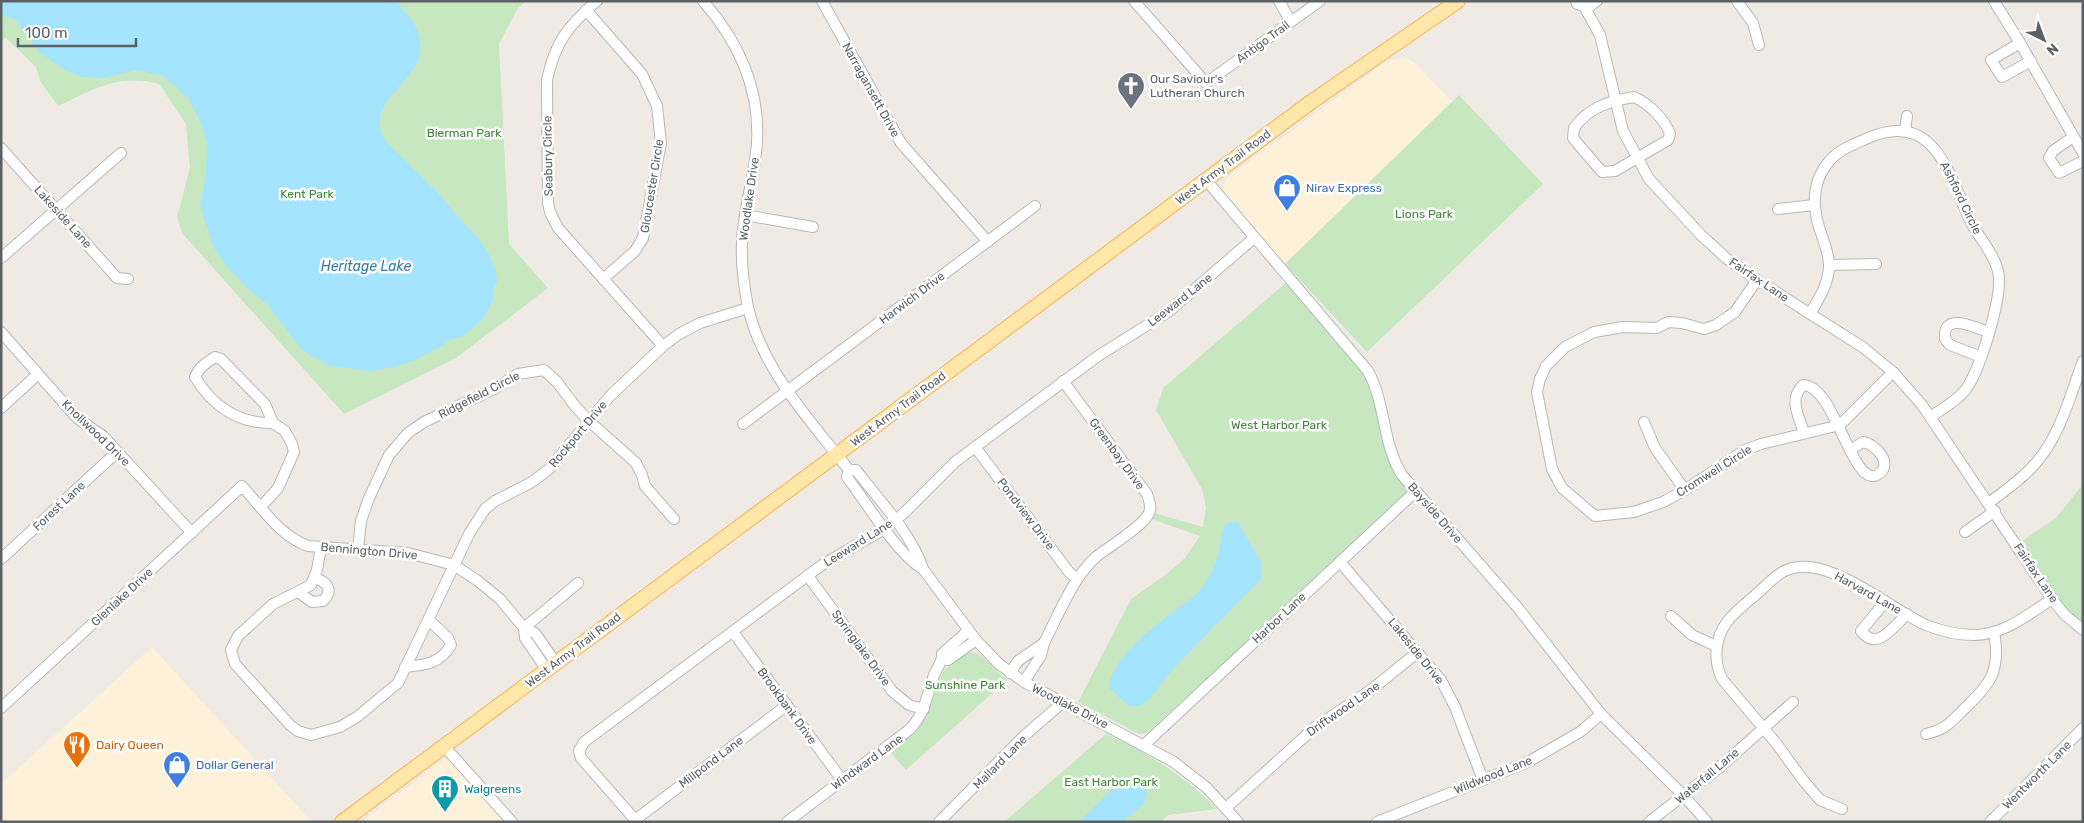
<svg xmlns="http://www.w3.org/2000/svg" width="2084" height="823" font-family="Rubik,sans-serif">
<style>
.commercial{fill:#fef1da}
.green{fill:#c6e7c0}
.water{fill:#a4e4ff}
.lines{fill:none;stroke-linecap:round;stroke-linejoin:round}
.minor-casing{stroke:#b5b8bc;stroke-width:12}
.major-casing{stroke:#f4b359;stroke-width:16}
.minor{stroke:#fff;stroke-width:10}
.major{stroke:#ffe6a9;stroke-width:14}
.labels{text-anchor:middle;stroke-width:5;stroke-linejoin:round;paint-order:stroke}
.street-label{font-size:12px;fill:#5c6165;stroke:#fff}
.worship-label{font-size:12px;fill:#5b616d;stroke:#fff;text-anchor:start}
.park-label{font-size:12px;fill:#3b8533;stroke:#fff}
.shop-label{font-size:12px;fill:#366cbe;stroke:#fff;text-anchor:start}
.food-label{font-size:12px;fill:#c56008;stroke:#fff;text-anchor:start}
.culture-label{font-size:12px;fill:#0d838f;stroke:#fff;text-anchor:start}
.water-label{font-size:14px;font-style:italic;fill:#3a7ba1;stroke:#fff}
</style>
<rect width="100%" height="100%" fill="#efebe4"/>
<g class="commercial">
<path d="M1400 58 1408 59 1414 62 1452 102 1285 264 1227 198 1223 191 1225 182 1229 176 1386 62Z"/>
<path d="M152 647 312 822H1V784Z"/>
<path d="M449 756 507 822H361Z"/>
</g>
<g class="green">
<path d="M1 1H526L518 8 499 44 509 244 548 288 456 358 344 414 182 233 177 217 190 167 186 124 159 84C118 73 94 89 58 106L40 81 36 67 6 38 1 41Z"/>
<path d="M1459 95 1543 184 1367 352 1285 264Z"/>
<path d="M1287 282 1361 367 1371 384 1377 407 1381 432 1389 459 1408 490 1407 494 1147 733 1139 734 1078 702 1131 599 1164 576 1185 558 1200 536 1151 519 1154 513 1203 527 1206 508 1202 489 1156 410 1163 388Z"/>
<path d="M2083 484V626L2054 598 2019 543 2056 518Z"/>
<path d="M971 652 979 654 1007 680 906 770 890 752C903 742 915 733 924 719 939 696 931 677 957 659 962 656 965 653 971 652Z"/>
<path d="M1106 734C1148 752 1184 776 1217 809L1168 815 1161 822H1004Z"/>
</g>
<g class="water">
<path d="M1 1H396C401 8 409 15 413 22 447 79 355 93 386 142L442 197 454 212 476 236 488 253 496 271 497 283 493 288 494 298 484 318 473 328 461 337 447 340 442 346 413 361 394 367 371 371 329 366 309 355 296 343 266 303 247 288 227 267 213 246 200 206 206 175 207 144 201 123 188 98 163 76 137 70 103 78 83 77 66 71 40 53 15 19 1 15Z"/>
<path d="M1228 522H1238L1262 564 1261 579 1173 669 1150 698 1140 706H1129L1109 688C1111 654 1171 614 1197 594 1207 582 1216 567 1219 551 1221 540 1220 531 1228 522Z"/>
<path d="M1126 776 1147 790 1144 804 1122 822H1079Z"/>
</g>
<g class="lines">
<defs>
<g id="minor">
<path d="M597 1C568 26 555 42 547 80L548 203 550 212 558 228 663 346"/>
<path d="M703 1C738 41 760 88 757 142 755 176 743 209 742 243 741 265 744 287 748 307 762 370 811 421 849 470"/>
<path d="M822 1 901 143 988 242"/>
<path d="M1134 1 1206 83 1320 1"/>
<path d="M1279 1 1291 22"/>
<path d="M1576 1 1577 4 1584 6"/>
<path d="M1585 1 1584 6 1600 35 1623 131 1649 179 1701 235 1726 258 1757 280 1864 348 1893 372 1922 405 2052 599 2065 615 2083 630"/>
<path d="M1737 1 1753 23 1759 45"/>
<path d="M1994 1 2020 43 2083 153"/>
<path d="M1586 9 1597 1"/>
<path d="M586 10 642 74 657 106 661 143 643 238 635 251 603 279"/>
<path d="M2020 43 1991 60 2002 77 2031 61"/>
<path d="M1634 97C1648 103 1665 119 1670 134L1668 140 1615 171 1602 172 1573 138 1574 128C1589 107 1610 101 1634 97Z"/>
<path d="M1905 131 1907 116"/>
<path d="M2073 137 2053 151 2049 158 2059 173 2083 161"/>
<path d="M1 148 117 278 128 279"/>
<path d="M1206 180 1368 371C1386 404 1382 443 1402 475L1518 608 1601 714 1684 796 1707 822"/>
<path d="M1778 209 1814 205"/>
<path d="M745 215 813 227"/>
<path d="M1 258 121 153"/>
<path d="M1829 265 1876 264"/>
<path d="M1757 280 1735 312 1716 325 1704 329 1682 323 1668 322 1657 328 1623 327 1594 332 1565 347 1546 366 1540 379 1537 392 1552 469 1562 488 1595 516 1634 512 1663 502 1685 490 1745 450 1761 444 1840 425 1893 372"/>
<path d="M1810 314C1819 298 1829 284 1829 265 1829 255 1825 245 1822 236 1813 212 1810 186 1827 164 1837 150 1852 145 1868 138 1933 110 1948 171 1969 218 1977 236 1993 251 1998 271 2004 294 1980 370 1966 389 1957 401 1942 409 1930 417"/>
<path d="M1 332 77 418 103 436 192 533"/>
<path d="M1981 357 1950 345 1945 339C1942 311 1975 327 1988 332"/>
<path d="M1 408 38 374"/>
<path d="M1644 422 1655 448 1685 490"/>
<path d="M743 424 1035 206"/>
<path d="M1804 433C1799 416 1788 400 1803 385 1835 385 1852 488 1877 475 1895 465 1876 444 1863 442L1850 450"/>
<path d="M975 447 1069 572 1077 579"/>
<path d="M849 470H856C878 499 912 534 923 569L976 640 999 664 1024 682 1174 762 1207 788 1238 822"/>
<path d="M849 470 847 477C866 502 897 554 923 569"/>
<path d="M1989 503C2004 491 2021 480 2034 465 2060 437 2070 396 2083 361"/>
<path d="M261 507 278 488 294 452 292 444 285 431 273 423 265 404 221 359 215 357C206 363 199 367 195 377 212 406 239 424 273 423"/>
<path d="M1965 532 1995 511"/>
<path d="M321 547 317 570 311 585 273 604 238 636 231 650 235 664 290 725 298 731 311 735 340 727 357 717 398 683 469 534 485 509 495 501 532 482 549 469 610 396 663 346 679 334 700 323 748 308"/>
<path d="M358 549 361 521 369 498 389 455 408 433 424 422 494 389 518 374 544 370 557 382 575 406 589 421 636 463 642 475 645 486 674 519"/>
<path d="M1 559 117 452"/>
<path d="M1340 562 1441 680 1455 707 1483 780"/>
<path d="M808 576 892 691 909 705 924 709"/>
<path d="M298 592 312 602 323 601C334 590 327 582 315 578"/>
<path d="M1885 602 1861 631C1877 652 1893 627 1907 614"/>
<path d="M1671 616 1692 635 1716 646"/>
<path d="M524 628 578 583"/>
<path d="M524 628 525 638 547 670"/>
<path d="M733 632 842 780"/>
<path d="M943 660H948L976 640"/>
<path d="M405 667C425 665 440 664 451 645L448 638 429 620"/>
<path d="M1010 673 1018 661 1044 643"/>
<path d="M1024 682 1041 655 1044 643C1058 616 1073 577 1096 557 1108 547 1144 526 1149 513 1152 506 1149 500 1147 494L1063 381"/>
<path d="M1 708 242 486C262 508 280 536 308 546L408 553 454 565 478 581 500 599 524 628 535 633 556 663"/>
<path d="M1926 734C1946 729 1950 723 1964 709 1991 684 2001 670 1994 632"/>
<path d="M1144 745 1416 491"/>
<path d="M444 746 512 822"/>
<path d="M1226 808 1314 728 1371 690 1418 652"/>
<path d="M1842 809 1820 800 1803 780 1776 743 1722 679C1713 660 1715 638 1727 622 1736 610 1749 601 1760 591 1768 584 1777 573 1787 570 1827 553 1890 609 1926 625 1941 631 1959 635 1974 635 2004 635 2029 614 2052 599"/>
<path d="M635 820 787 705"/>
<path d="M637 822 581 758 579 751 584 742 822 565 879 532 903 514 955 462 1098 356 1168 312 1254 238"/>
<path d="M787 822 910 729C925 713 927 695 934 675 937 667 943 662 942 654L969 630"/>
<path d="M939 822 1024 736 1062 703"/>
<path d="M1377 822 1528 762 1580 732 1601 714"/>
<path d="M1649 822 1720 767 1793 702"/>
<path d="M1990 822 2083 728"/>
</g>
<path id="major" d="M342 822 1311 102 1458 1"/>
</defs>
<use href="#minor" class="minor-casing"/>
<use href="#major" class="major-casing"/>
<use href="#minor" class="minor"/>
<use href="#major" class="major"/>
</g>
<defs>
<symbol id="church-pin" viewBox="-11 -11 22 30"><path d="M0 17L-7.5 6A9.5 9.5 0 1 1 7.5 6Z" fill="#6b7280" stroke="#fff"/><path d="M-1.2-6h2.4v3.5h3.3v2.4h-3.3V6h-2.4V-.1h-3.3v-2.4h3.3Z" fill="#fff"/></symbol>
<symbol id="shop-pin" viewBox="-11 -11 22 30"><path d="M0 17L-7.5 6A9.5 9.5 0 1 1 7.5 6Z" fill="#3f7fe0" stroke="#fff"/><path d="M-5-2.5h2.3a2.7 3.5 0 0 1 5.4 0H5L5.5 6h-11ZM-1.5-2.5h3a1.5 2.3 0 0 0-3 0Z" fill="#fff"/></symbol>
<symbol id="restaurant-pin" viewBox="-11 -11 22 30"><path d="M0 17L-7.5 6A9.5 9.5 0 1 1 7.5 6Z" fill="#e8710a" stroke="#fff"/><path d="M-5-6h1v4h1v-4h1v4h1v-4h1v5L-1.5 .5V6h-2V.5L-5-1ZM5-6V6H3V1.5H1.5Q1.5-4 5-6Z" fill="#fff"/></symbol>
<symbol id="building-pin" viewBox="-11 -11 22 30"><path d="M0 17L-7.5 6A9.5 9.5 0 1 1 7.5 6Z" fill="#0f9aa8" stroke="#fff"/><path d="M-4-6H4V6H1V3H-1V6H-4ZM-2.5-4.3h1.7v1.8h-1.7ZM.8-4.3h1.7v1.8H.8ZM-2.5-1h1.7V.8h-1.7ZM.8-1h1.7V.8H.8Z" fill="#fff"/></symbol>
</defs>
<g fill-rule="evenodd">
<use href="#church-pin" x="1115" y="70" width="32" height="43"/>
<use href="#shop-pin" x="1271" y="172" width="32" height="43"/>
<use href="#restaurant-pin" x="61" y="729" width="32" height="43"/>
<use href="#shop-pin" x="161" y="749" width="32" height="43"/>
<use href="#building-pin" x="429" y="773" width="32" height="43"/>
</g>
<g class="labels">
<g class="street-label">
<text transform="translate(1263 42) rotate(-36)" y="4">Antigo Trail</text>
<text transform="translate(871 90) rotate(61)" y="4">Narragansett Drive</text>
<text transform="translate(548 156) rotate(-91)" y="4">Seabury Circle</text>
<text transform="translate(1223 167) rotate(-37)" y="4">West Army Trail Road</text>
<text transform="translate(652 186) rotate(-81)" y="4">Gloucester Circle</text>
<text transform="translate(1961 198) rotate(64)" y="4">Ashford Circle</text>
<text transform="translate(749 199) rotate(-82)" y="4">Woodlake Drive</text>
<text transform="translate(63 217) rotate(48)" y="4">Lakeside Lane</text>
<text transform="translate(1759 280) rotate(34)" y="4">Fairfax Lane</text>
<text transform="translate(912 298) rotate(-37)" y="4">Harwich Drive</text>
<text transform="translate(1180 300) rotate(-38)" y="4">Leeward Lane</text>
<text transform="translate(479 395) rotate(-27)" y="4">Ridgefield Circle</text>
<text transform="translate(898 409) rotate(-37)" y="4">West Army Trail Road</text>
<text transform="translate(96 433) rotate(44)" y="4">Knollwood Drive</text>
<text transform="translate(578 434) rotate(-50)" y="4">Rockport Drive</text>
<text transform="translate(1117 454) rotate(54)" y="4">Greenbay Drive</text>
<text transform="translate(1714 471) rotate(-32)" y="4">Cromwell Circle</text>
<text transform="translate(59 506) rotate(-43)" y="4">Forest Lane</text>
<text transform="translate(1435 513) rotate(49)" y="4">Bayside Drive</text>
<text transform="translate(1026 514) rotate(53)" y="4">Pondview Drive</text>
<text transform="translate(858 543) rotate(-32)" y="4">Leeward Lane</text>
<text transform="translate(369 551) rotate(5)" y="4">Bennington Drive</text>
<text transform="translate(2036 573) rotate(56)" y="4">Fairfax Lane</text>
<text transform="translate(1868 593) rotate(29)" y="4">Harvard Lane</text>
<text transform="translate(122 597) rotate(-43)" y="4">Glenlake Drive</text>
<text transform="translate(1279 618) rotate(-43)" y="4">Harbor Lane</text>
<text transform="translate(861 648) rotate(54)" y="4">Springlake Drive</text>
<text transform="translate(573 650) rotate(-37)" y="4">West Army Trail Road</text>
<text transform="translate(1416 651) rotate(51)" y="4">Lakeside Drive</text>
<text transform="translate(787 706) rotate(54)" y="4">Brookbank Drive</text>
<text transform="translate(1070 706) rotate(27)" y="4">Woodlake Drive</text>
<text transform="translate(1343 709) rotate(-35)" y="4">Driftwood Lane</text>
<text transform="translate(711 762) rotate(-37)" y="4">Millpond Lane</text>
<text transform="translate(867 762) rotate(-36)" y="4">Windward Lane</text>
<text transform="translate(1000 762) rotate(-45)" y="4">Mallard Lane</text>
<text transform="translate(1493 775) rotate(-22)" y="4">Wildwood Lane</text>
<text transform="translate(2037 775) rotate(-45)" y="4">Wentworth Lane</text>
<text transform="translate(1707 776) rotate(-40)" y="4">Waterfall Lane</text>
</g>
<g class="worship-label">
<text x="1150" y="83">Our Saviour's<tspan x="1150" dy="14">Lutheran Church</tspan></text>
</g>
<g class="park-label">
<text x="464" y="137">Bierman Park</text>
<text x="307" y="198">Kent Park</text>
<text x="1424" y="218">Lions Park</text>
<text x="1279" y="429">West Harbor Park</text>
<text x="965" y="689">Sunshine Park</text>
<text x="1111" y="786">East Harbor Park</text>
</g>
<g class="shop-label">
<text x="1306" y="192">Nirav Express</text>
<text x="196" y="769">Dollar General</text>
</g>
<g class="food-label">
<text x="96" y="749">Dairy Queen</text>
</g>
<g class="culture-label">
<text x="464" y="793">Walgreens</text>
</g>
<g class="water-label">
<text x="366" y="271">Heritage Lake</text>
</g>
</g>
<rect width="2084" height="823" fill="none" stroke="#5c6165" stroke-width="5"/>
<g transform="translate(2044 40) rotate(138)" stroke="#ffffff" stroke-width="4" paint-order="stroke">
<path d="M0-4L9 19L0 12L-9 19Z" fill="#5c6165"/>
<text y="-8" font-size="14" font-weight="bold" text-anchor="middle" fill="#5c6165">N</text>
</g>
<path d="M18 38v8h118v-8" fill="none" stroke="#5c6165" stroke-width="2.5"/>
<text x="25" y="38" font-size="15" fill="#5c6165" stroke="#ffffff" stroke-width="4" paint-order="stroke">100 m</text>
</svg>
